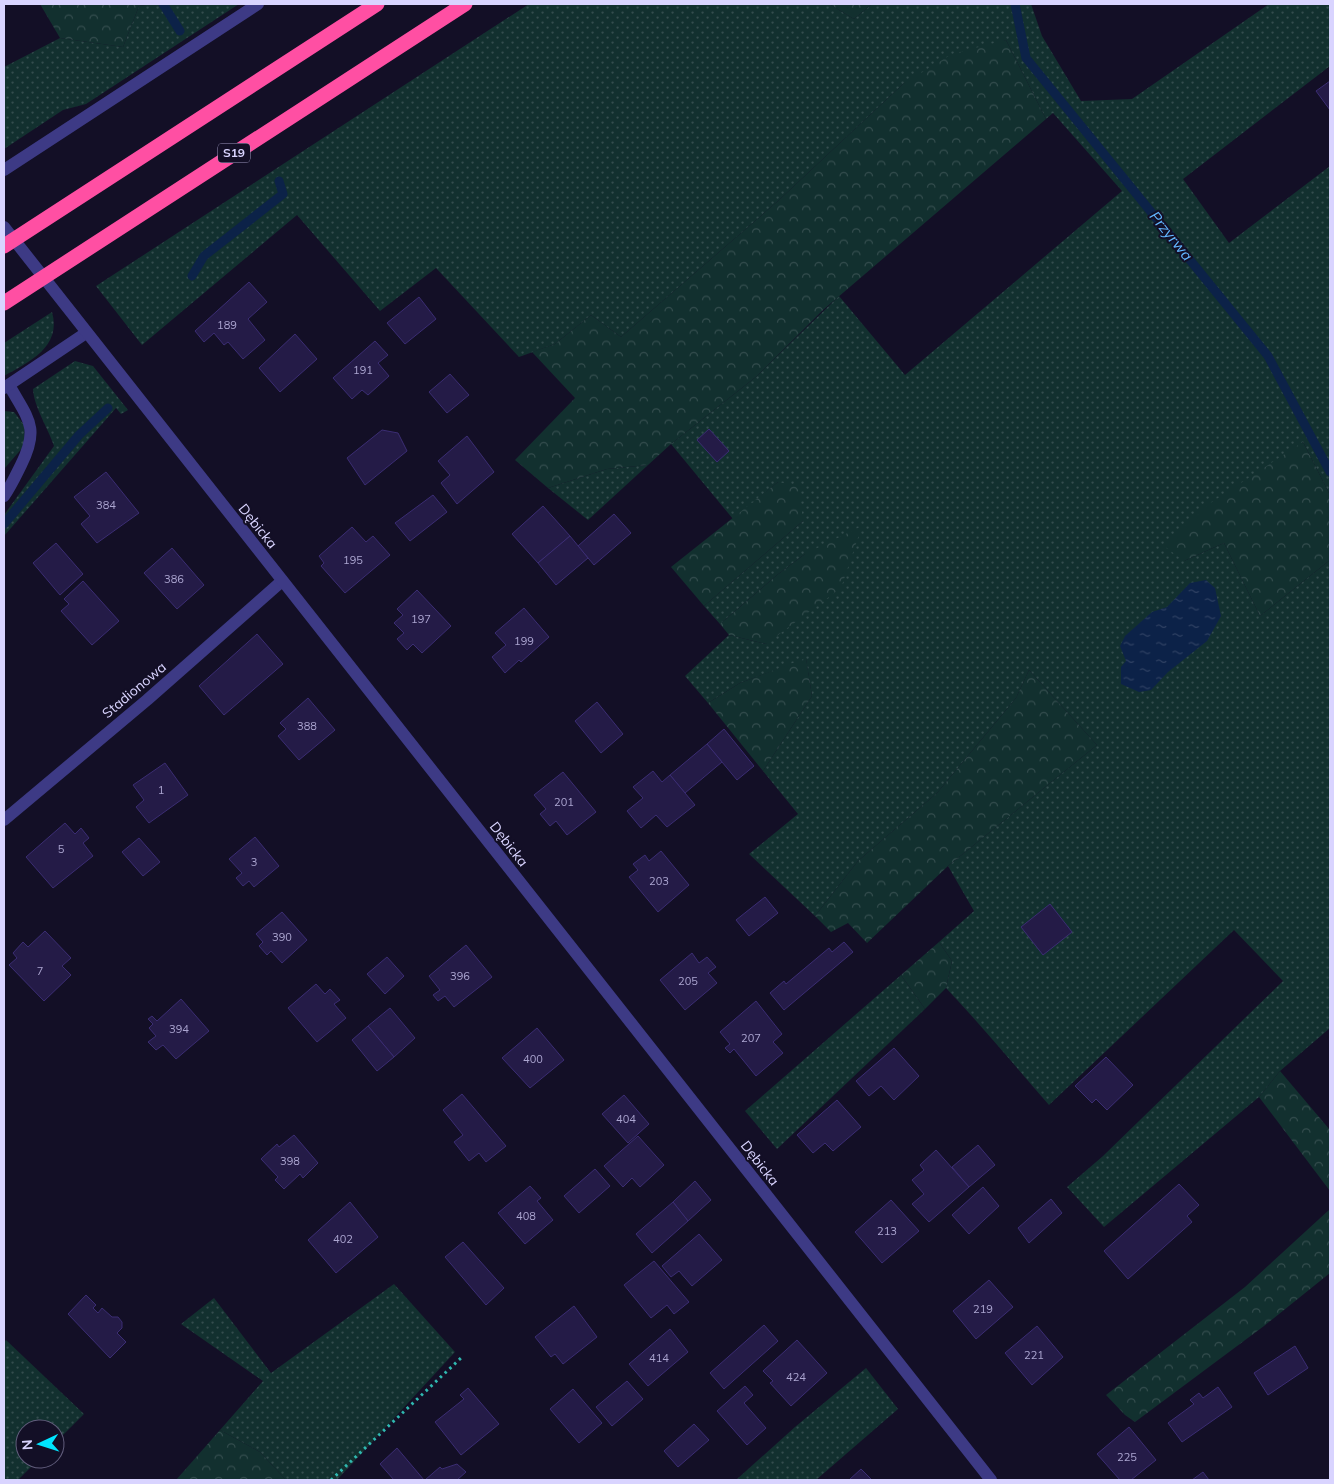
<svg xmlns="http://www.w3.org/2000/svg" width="1334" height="1484" font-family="Mulish,sans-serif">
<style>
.green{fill:url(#green-dots)}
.forest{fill:url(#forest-crowns)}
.water{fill:url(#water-ripples)}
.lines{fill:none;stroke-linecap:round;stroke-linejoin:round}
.stream{stroke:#0c2248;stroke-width:9}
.building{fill:#241b47;stroke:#3b2d73}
.path{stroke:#2fb8b0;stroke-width:3;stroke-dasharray:2.5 4;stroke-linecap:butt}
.service{stroke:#3d3a85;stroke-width:12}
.minor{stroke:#3d3a85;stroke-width:12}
.tertiary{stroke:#3d3a85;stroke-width:12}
.motorway-bridge{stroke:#ff4fa3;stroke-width:15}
.labels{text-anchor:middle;stroke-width:4;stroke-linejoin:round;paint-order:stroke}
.number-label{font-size:11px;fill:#aca6d1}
.shield{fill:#130f26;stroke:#9e99be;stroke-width:1}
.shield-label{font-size:12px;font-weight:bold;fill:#d9d4ff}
.street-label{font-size:14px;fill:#d9d4ff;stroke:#130f26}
.water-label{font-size:15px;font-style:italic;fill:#62b6ff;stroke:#130f26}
</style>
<defs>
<pattern id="green-dots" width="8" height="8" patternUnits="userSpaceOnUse" patternTransform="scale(1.25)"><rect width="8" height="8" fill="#12302f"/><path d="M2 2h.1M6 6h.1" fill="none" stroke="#344d4e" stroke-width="1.8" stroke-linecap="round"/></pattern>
<pattern id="forest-crowns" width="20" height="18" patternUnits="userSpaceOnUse" patternTransform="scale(1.25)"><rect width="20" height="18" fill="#12302f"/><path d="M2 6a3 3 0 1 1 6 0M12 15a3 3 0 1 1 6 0" fill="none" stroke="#344d4e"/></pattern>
<pattern id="water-ripples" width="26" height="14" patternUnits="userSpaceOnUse" patternTransform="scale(1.25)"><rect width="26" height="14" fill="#0c2248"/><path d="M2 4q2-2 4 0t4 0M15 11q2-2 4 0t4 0" fill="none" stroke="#2f4163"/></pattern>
</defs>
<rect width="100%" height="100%" fill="#130f26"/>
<g class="green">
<path d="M152 4H239L86 104 63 110 4 149V67L60 38 123 47 139 6Z"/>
<path d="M529 4H829L854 19 872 4H1031L1042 36 1081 101 1132 99 1269 4H1330V66L1183 179 1229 243 1330 166V495L1303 442 1184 561 1224 543 1260 616 1330 560V1028L1280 1071 1259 1097 1104 1227 1067 1187 1103 1156 1283 981 1234 930 1049 1105C1015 1066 982 1026 946 988L952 961 939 942 974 911 948 866 1097 745 1029 670 1016 698 937 793 858 861 815 916 749 854 798 814 763 771 812 696 806 659 740 683 708 703 685 676 729 635 766 644 805 554 777 575 720 624 704 606 803 521 778 482 733 519 671 444 757 376 839 296 905 375 1122 191 1053 113 1046 119 1006 40 903 84 778 201 621 337 591 315 555 344 519 357 436 268 380 311 297 215 142 345 96 286Z"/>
<path d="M52 312C62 347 29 362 4 376V343Z"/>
<path d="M75 361 93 366 128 410 121 414 116 408 4 536V515L54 446C48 428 34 407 33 389Z"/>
<path d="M4 411 14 412 25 426 24 446 4 469Z"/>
<path d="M648 465 588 520 548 488 607 469Z"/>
<path d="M901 975 925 1009 777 1149 745 1111Z"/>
<path d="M394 1284 455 1352 337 1480H286L260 1452 220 1430 263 1381 181 1324 214 1298 271 1373Z"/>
<path d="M6 1340 84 1414 55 1443V1429H25V1459H39L18 1480H4V1342Z"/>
<path d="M866 1368 898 1409 816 1480H736L795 1427Z"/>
</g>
<g class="forest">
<path d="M40 4H152L139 6 123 47 60 38Z"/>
<path d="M829 4H872L854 19Z"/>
<path d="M1006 40 1046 119 823 310 757 376 671 444 648 465 607 469 548 488 515 460 575 398 532 352 555 344 591 315 621 337 778 201 903 84 952 54Z"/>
<path d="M1303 442 1330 495V560L1260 616 1224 543 1184 561 1164 546 1209 504Z"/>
<path d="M778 482 799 486 803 521 704 606 671 567Z"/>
<path d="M862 526 841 588 766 644 729 635 720 624 777 575 805 554Z"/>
<path d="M806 658 812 696 763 771 708 703 740 683Z"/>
<path d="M1029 670 1097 745 948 866 867 943 848 923 831 932 815 916 858 861 937 793 1016 698Z"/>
<path d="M939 942 952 961 946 988 925 1009 901 975Z"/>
<path d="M1280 1071 1330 1130V1191L1259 1097Z"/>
<path d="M1330 1209V1273L1264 1326 1135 1422 1125 1415 1106 1395 1245 1287Z"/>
<path d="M220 1430 260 1452 286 1480H176Z"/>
</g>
<path class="water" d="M1206 580 1215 588 1221 616 1207 641 1168 672 1151 690 1139 692 1121 684V667L1126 661 1120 646 1125 636 1152 612 1167 607 1190 583Z"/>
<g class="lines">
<g class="stream">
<path d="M163 4 180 31"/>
<path d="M1015 4 1026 58 1268 356 1330 472"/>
<path d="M192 276 204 256 283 194 279 181"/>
<path d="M4 524 79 435 108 408"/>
</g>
</g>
<g class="building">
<path d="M1330 81V110L1316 91Z"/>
<path d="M249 282 267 302 248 319 265 340 243 359 228 342 224 345 214 333 204 342 195 331Z"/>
<path d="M419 297 436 319 405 344 387 323Z"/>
<path d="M295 334 317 359 280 392 259 368Z"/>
<path d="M375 341 388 355 378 363 389 376 368 395 362 390 352 399 333 378Z"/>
<path d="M450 374 469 395 447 413 429 392Z"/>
<path d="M709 429 729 451 717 462 697 440Z"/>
<path d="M382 430 398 433 407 451 365 485 347 458Z"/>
<path d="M467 436 494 472 457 504 441 483 450 475 438 461Z"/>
<path d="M106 472 139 513 97 543 81 524 90 516 74 497Z"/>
<path d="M433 495 447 512 410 541 395 523Z"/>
<path d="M543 506 570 536 538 563 512 534Z"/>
<path d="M614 514 631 533 594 565 578 546Z"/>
<path d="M352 527 366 542 373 536 390 555 345 593 321 566 324 563 319 556Z"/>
<path d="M570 536 588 558 556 585 538 563Z"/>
<path d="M56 543 83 574 60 595 33 563Z"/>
<path d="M172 548 204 585 177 609 144 573Z"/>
<path d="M83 581 119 621 92 645 61 611 69 604 64 599Z"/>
<path d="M417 590 451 626 422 653 413 644 407 650 397 639 404 633 394 623 403 615 397 609Z"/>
<path d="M524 608 549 637 521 662 519 660 505 673 492 657 506 645 495 633Z"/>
<path d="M257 634 283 664 224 715 199 686Z"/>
<path d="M308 698 335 730 299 760 278 736 286 729 280 723Z"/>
<path d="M597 702 623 734 601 753 575 721Z"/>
<path d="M724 729 754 766 737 780 707 744Z"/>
<path d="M707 744 722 762 685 793 670 775Z"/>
<path d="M165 763 188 795 149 823 136 807 144 800 133 785Z"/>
<path d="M653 771 662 782 670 775 695 805 667 827 656 815 641 828 627 811 643 798 633 787Z"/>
<path d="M563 772 596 812 567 835 556 821 550 826 540 814 546 809 534 795Z"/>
<path d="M65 823 75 834 81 828 89 838 83 843 93 856 53 888 26 857Z"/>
<path d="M255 837 279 866 254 887 249 881 243 886 236 878 242 873 229 859Z"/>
<path d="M139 838 160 862 143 876 122 852Z"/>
<path d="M661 851 689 885 658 912 629 877 638 870 633 864 645 855 649 861Z"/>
<path d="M765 897 778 913 749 936 736 920Z"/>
<path d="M1050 904 1072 932 1043 955 1021 927Z"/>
<path d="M282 912 307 940 282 963 271 951 267 955 259 946 263 942 256 934Z"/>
<path d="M45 931 71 958 62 966 71 975 44 1001 9 965 17 958 13 953 23 942 28 947Z"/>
<path d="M844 942 853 952 784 1010 770 993 784 981 786 984 829 948 832 952Z"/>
<path d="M466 945 492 977 454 1007 445 996 438 1001 433 995 440 990 429 976Z"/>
<path d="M692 953 699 963 707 957 716 967 708 973 717 983 685 1010 660 980Z"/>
<path d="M387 957 404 976 385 994 367 974Z"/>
<path d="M316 984 325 994 330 989 340 1000 334 1004 346 1018 317 1042 288 1008Z"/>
<path d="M181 999 209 1031 176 1059 163 1045 156 1050 148 1042 156 1036 149 1028 153 1024 148 1019 152 1016 157 1021Z"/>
<path d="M756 1001 782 1034 773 1042 783 1053 756 1076 734 1049 730 1053 725 1048 730 1044 720 1032Z"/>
<path d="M390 1008 415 1038 394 1057 368 1026Z"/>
<path d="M368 1026 394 1057 377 1071 352 1040Z"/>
<path d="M537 1028 564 1060 530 1088 502 1058Z"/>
<path d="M894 1048 919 1076 894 1100 881 1086 869 1096 856 1081Z"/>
<path d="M1106 1057 1133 1085 1107 1110 1096 1099 1092 1103 1075 1086Z"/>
<path d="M462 1094 506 1146 486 1162 479 1153 469 1161 454 1142 463 1135 443 1110Z"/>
<path d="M624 1095 649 1124 628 1143 602 1114Z"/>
<path d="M837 1100 861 1127 833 1151 825 1143 813 1153 797 1135Z"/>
<path d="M294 1135 318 1163 303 1178 300 1174 284 1189 275 1180 278 1177 261 1159 277 1144 279 1147Z"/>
<path d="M638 1136 664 1165 640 1187 632 1178 623 1187 604 1166Z"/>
<path d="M978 1145 995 1165 969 1187 952 1167Z"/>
<path d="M936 1150 969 1187 929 1222 912 1204 924 1194 912 1180 924 1170 920 1165Z"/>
<path d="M595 1169 610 1186 579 1213 564 1196Z"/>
<path d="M695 1181 711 1200 688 1221 673 1202Z"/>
<path d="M1179 1184 1199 1205 1187 1216 1192 1222 1128 1279 1104 1251Z"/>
<path d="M530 1186 541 1198 537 1201 553 1220 525 1244 498 1213Z"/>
<path d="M983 1187 999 1206 969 1234 952 1215Z"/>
<path d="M1051 1199 1062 1213 1029 1243 1018 1228Z"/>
<path d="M891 1200 919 1231 882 1263 855 1232Z"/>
<path d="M350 1202 378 1237 336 1273 308 1240Z"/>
<path d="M673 1202 688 1221 652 1253 636 1234Z"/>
<path d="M699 1234 722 1260 692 1286 679 1271 671 1277 662 1266Z"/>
<path d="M463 1242 504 1288 486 1305 445 1257Z"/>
<path d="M654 1261 689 1302 674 1314 667 1305 651 1318 624 1285Z"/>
<path d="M989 1280 1013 1307 976 1339 953 1311Z"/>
<path d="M86 1295 96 1305 93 1308 98 1313 102 1308 112 1317H118L122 1322V1328L117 1333 126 1342 110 1358 68 1314Z"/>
<path d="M574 1306 597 1337 563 1364 555 1354 551 1357 535 1337Z"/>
<path d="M764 1325 778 1341 724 1389 710 1373Z"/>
<path d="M1037 1326 1063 1357 1032 1385 1005 1353Z"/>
<path d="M670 1329 688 1352 648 1386 629 1364Z"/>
<path d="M797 1340 827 1373 791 1406 770 1383 773 1381 763 1371Z"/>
<path d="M1295 1346 1308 1368 1268 1395 1254 1373Z"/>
<path d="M627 1381 643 1399 612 1426 596 1407Z"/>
<path d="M745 1386 753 1395 744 1403 766 1428 747 1445 717 1411Z"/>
<path d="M1218 1387 1232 1407 1182 1442 1168 1423 1194 1404 1190 1400 1199 1393 1203 1398Z"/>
<path d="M468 1388 499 1424 461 1455 435 1422 464 1399 460 1395Z"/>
<path d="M573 1389 602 1423 579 1443 550 1409Z"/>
<path d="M694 1424 709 1440 678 1467 664 1451Z"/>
<path d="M1129 1427 1156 1460 1131 1480H1120L1097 1454Z"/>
<path d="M397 1448 424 1480H394L380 1464Z"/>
<path d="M457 1464 466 1472 457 1480H425L440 1467 442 1469Z"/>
<path d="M861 1469 872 1480H849Z"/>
<path d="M1203 1472 1209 1480H1192Z"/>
</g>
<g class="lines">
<path class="path" d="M331 1480 461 1358"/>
<g class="service">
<path d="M4 170 258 4"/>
<path d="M4 496C11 486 16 475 21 465 40 427 28 419 9 385"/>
</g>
<g class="minor">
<path d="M4 388 86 333"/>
<path d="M4 820 147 700 282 581"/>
</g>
<path class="tertiary" d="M4 227 991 1480"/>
<g class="motorway-bridge">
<path d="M4 246 377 4"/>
<path d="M4 303 465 4"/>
</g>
</g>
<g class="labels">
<g class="number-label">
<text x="227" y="329">189</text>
<text x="363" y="374">191</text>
<text x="106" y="509">384</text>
<text x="353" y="564">195</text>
<text x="174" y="583">386</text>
<text x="421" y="623">197</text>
<text x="524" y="645">199</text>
<text x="307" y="730">388</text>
<text x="161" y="794">1</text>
<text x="564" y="806">201</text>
<text x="61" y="853">5</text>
<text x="254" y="866">3</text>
<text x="659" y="885">203</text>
<text x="282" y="941">390</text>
<text x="40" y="975">7</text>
<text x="460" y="980">396</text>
<text x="688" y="985">205</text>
<text x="179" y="1033">394</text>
<text x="751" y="1042">207</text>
<text x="533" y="1063">400</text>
<text x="626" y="1123">404</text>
<text x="290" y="1165">398</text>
<text x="526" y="1220">408</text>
<text x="887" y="1235">213</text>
<text x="343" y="1243">402</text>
<text x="983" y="1313">219</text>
<text x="1034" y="1359">221</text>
<text x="659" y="1362">414</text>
<text x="796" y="1381">424</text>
<text x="1127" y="1461">225</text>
</g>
<rect class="shield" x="218" y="143.5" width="32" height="19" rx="4"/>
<g class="shield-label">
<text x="234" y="157">S19</text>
</g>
<g class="street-label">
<text transform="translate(258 526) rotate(51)" y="5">Dębicka</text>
<text transform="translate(134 690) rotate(-40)" y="5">Stadionowa</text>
<text transform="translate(509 844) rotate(52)" y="5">Dębicka</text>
<text transform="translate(760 1163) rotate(52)" y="5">Dębicka</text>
</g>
<g class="water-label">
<text transform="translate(1171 236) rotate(51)" y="5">Przyrwa</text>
</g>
</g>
<rect width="1334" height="1484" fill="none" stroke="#d9d4ff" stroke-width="10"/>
<g transform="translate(40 1444) rotate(266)"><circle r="24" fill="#130f26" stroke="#625e7d"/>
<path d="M0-4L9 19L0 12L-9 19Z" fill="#00e5ff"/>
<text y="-8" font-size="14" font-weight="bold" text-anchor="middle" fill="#d9d4ff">N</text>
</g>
</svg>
